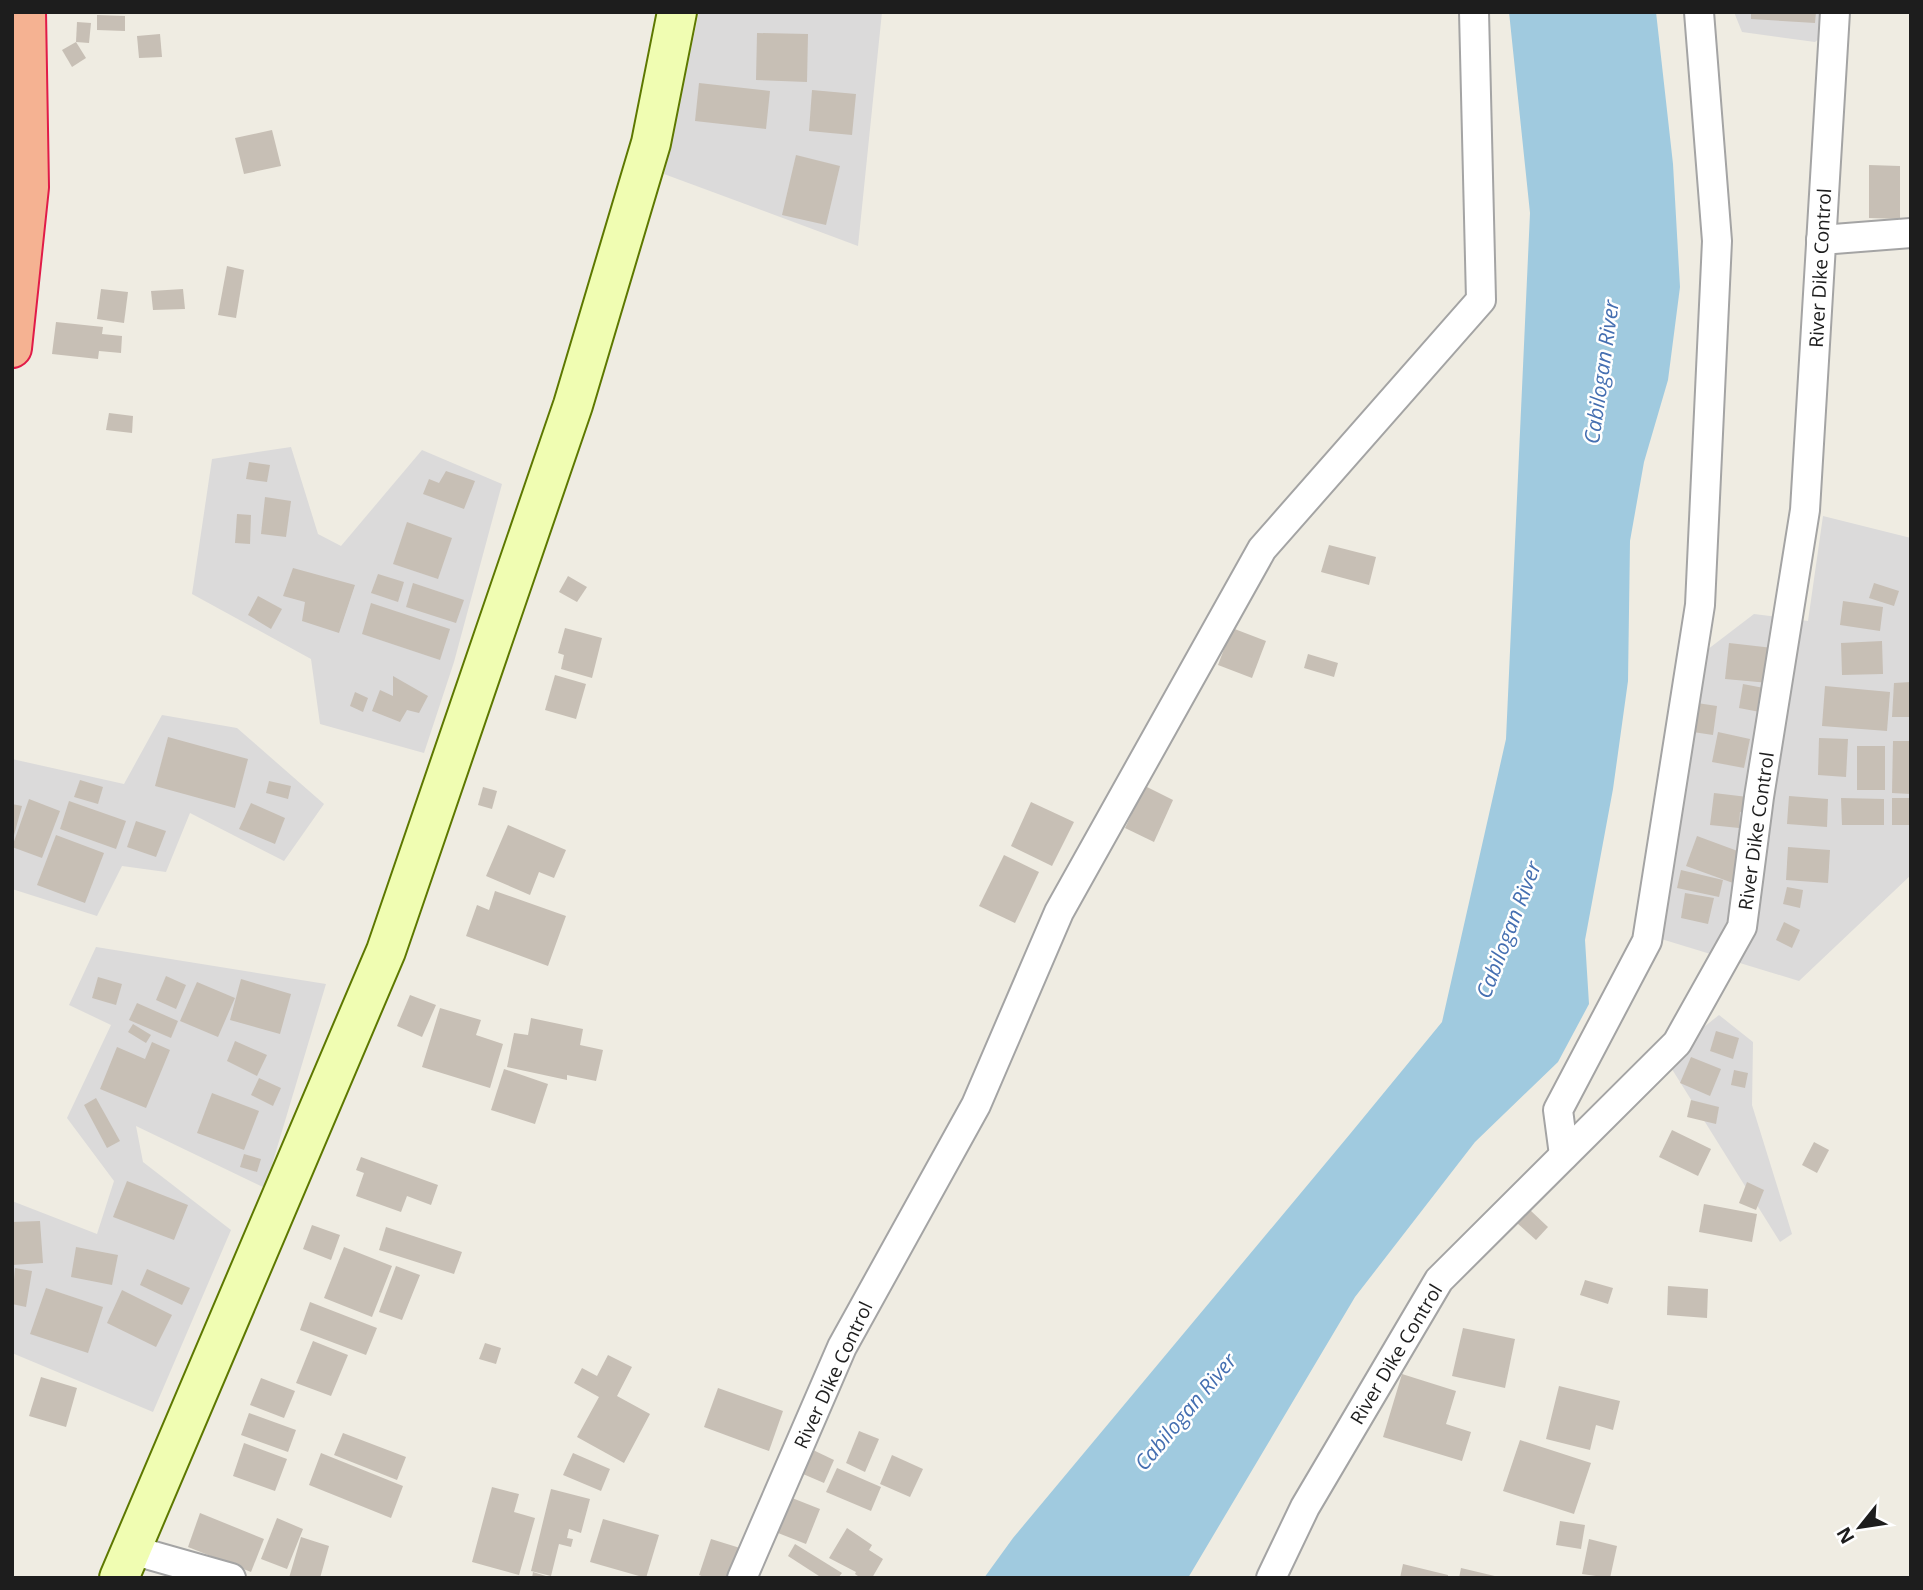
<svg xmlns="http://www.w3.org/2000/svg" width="1923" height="1590" font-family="'Open Sans',sans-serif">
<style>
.residential{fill:#dbdada}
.water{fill:#a0cadf}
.building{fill:#c7bfb5}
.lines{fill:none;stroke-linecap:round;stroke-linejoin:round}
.minor-casing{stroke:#a4a4a4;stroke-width:32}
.secondary-casing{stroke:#5d7800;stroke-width:42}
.trunk-casing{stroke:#e11b48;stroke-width:42}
.minor{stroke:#fff;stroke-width:28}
.secondary{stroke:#f0fdb2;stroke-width:38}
.trunk{stroke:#f5b292;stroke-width:38}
.labels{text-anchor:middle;stroke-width:5;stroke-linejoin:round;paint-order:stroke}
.street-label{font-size:19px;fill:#1d1d1d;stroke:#fff}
.water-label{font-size:21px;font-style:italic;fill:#456fb1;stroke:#fff}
</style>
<rect width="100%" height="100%" fill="#efece2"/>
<g class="residential">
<path d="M699 12H882L858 246 664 174Z"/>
<path d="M1734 12H1853L1815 42 1742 32Z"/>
<path d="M291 447 318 534 341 546 422 450 502 484 454 662 424 753 320 724 311 659 192 594 212 459Z"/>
<path d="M1823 516 1911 538V875L1799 981 1658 938 1699 656 1754 614 1808 621Z"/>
<path d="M162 715 237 728 324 804 284 861 190 813 166 872 122 866 97 916 12 889V759L124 784Z"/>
<path d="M96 947 326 984 265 1188 136 1126 143 1162 231 1230 153 1412 12 1353V1201L97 1234 114 1181 67 1118 111 1025 69 1005Z"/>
<path d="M1719 1015 1753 1042 1752 1105 1792 1234 1780 1242 1665 1058Z"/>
</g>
<path class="water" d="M1509 12H1656L1673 164 1680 287 1668 380 1644 462 1630 541 1628 681 1613 789 1585 940 1589 1004 1558 1062 1475 1142 1355 1297 1188 1578H984L1013 1538 1350 1134 1442 1022 1506 739 1530 213Z"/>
<g class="building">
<path d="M1751 12H1816L1815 23 1751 19Z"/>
<path d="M97 15 125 16V31L97 30Z"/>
<path d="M77 22 91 23 89 43 76 42Z"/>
<path d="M757 33 808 34 807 82 756 80Z"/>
<path d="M160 34 162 57 139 58 137 36Z"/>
<path d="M76 42 86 58 72 67 62 50Z"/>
<path d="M699 83 770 91 766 129 695 121Z"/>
<path d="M812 90 856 94 852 135 809 131Z"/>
<path d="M272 130 281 166 244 174 235 138Z"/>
<path d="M796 155 840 166 826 225 782 215Z"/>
<path d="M1869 165 1900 166V219L1869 218Z"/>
<path d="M227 266 244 270 236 318 218 315Z"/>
<path d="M101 289 128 292 124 323 97 319Z"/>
<path d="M183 289 185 309 153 310 151 291Z"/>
<path d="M56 322 103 327 102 334 122 336 121 353 99 351 98 359 52 354Z"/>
<path d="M109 413 133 416 132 433 106 430Z"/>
<path d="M249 462 270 465 267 482 246 479Z"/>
<path d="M446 471 475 481 464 509 423 494 429 479 439 483Z"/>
<path d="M265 497 291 501 286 537 261 534Z"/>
<path d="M237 514 251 515 250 544 235 543Z"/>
<path d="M407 522 452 538 438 579 393 564Z"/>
<path d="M1329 545 1376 557 1369 585 1321 572Z"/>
<path d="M293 568 355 585 339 633 302 621 305 602 283 596Z"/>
<path d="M378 574 404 582 398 602 371 593Z"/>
<path d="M568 576 587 587 577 602 559 592Z"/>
<path d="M413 583 464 600 456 623 406 607Z"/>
<path d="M1874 583 1899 591 1894 606 1869 598Z"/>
<path d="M258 596 282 609 271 629 248 615Z"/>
<path d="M1843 601 1883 607 1880 631 1840 625Z"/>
<path d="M371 603 450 629 440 660 362 634Z"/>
<path d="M565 628 602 638 592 678 561 669 564 655 558 653Z"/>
<path d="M1232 628 1266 641 1252 678 1218 665Z"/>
<path d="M1882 641 1883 674 1842 675 1841 643Z"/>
<path d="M1729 643 1773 648 1769 683 1725 679Z"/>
<path d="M1308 654 1338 663 1334 677 1304 668Z"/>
<path d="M555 675 586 684 576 719 545 710Z"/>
<path d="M393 676 428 696 419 713 407 710 400 722 372 711 380 690 393 696Z"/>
<path d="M1911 682V717H1892L1894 683Z"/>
<path d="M1743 684 1769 689 1765 713 1739 708Z"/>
<path d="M1825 686 1890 692 1887 731 1822 726Z"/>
<path d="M355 692 368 698 363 712 350 706Z"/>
<path d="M1697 703 1717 706 1713 735 1693 732Z"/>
<path d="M1718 732 1750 739 1744 768 1712 762Z"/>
<path d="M168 737 248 759 235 808 155 786Z"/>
<path d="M1819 738 1848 739 1846 777 1818 775Z"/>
<path d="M1893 741H1911V794L1892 793Z"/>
<rect x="1857" y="746" width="28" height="44"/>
<path d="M80 780 103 787 98 804 74 797Z"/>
<path d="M269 781 291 786 288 799 266 793Z"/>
<path d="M1145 786 1173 800 1154 842 1125 828Z"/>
<path d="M483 787 497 791 492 809 478 805Z"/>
<path d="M1714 793 1756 798 1755 814 1740 812 1739 828 1710 825Z"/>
<path d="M1789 796 1828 799 1827 827 1787 824Z"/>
<path d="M1841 798 1884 799V825H1842Z"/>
<rect x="1892" y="798" width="19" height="27"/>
<path d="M29 799 60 811 42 858 12 847Z"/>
<path d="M69 801 126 821 116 849 60 829Z"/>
<path d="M1031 802 1074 822 1052 866 1011 846Z"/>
<path d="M251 803 285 818 275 844 239 829Z"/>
<path d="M12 804 22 806 13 839H12Z"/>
<path d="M136 821 166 831 156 857 127 847Z"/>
<path d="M508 825 566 850 554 878 539 872 530 895 486 876Z"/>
<path d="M56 835 104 853 85 903 37 885Z"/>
<path d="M1697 836 1743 853 1733 883 1686 866Z"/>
<path d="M1788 847 1830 850 1828 883 1786 880Z"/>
<path d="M1004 855 1039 872 1015 923 979 906Z"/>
<path d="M1681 870 1723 880 1719 897 1677 888Z"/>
<path d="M1787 887 1803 890 1800 908 1783 904Z"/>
<path d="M495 891 566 916 548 966 466 936 477 905 489 910Z"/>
<path d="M1685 893 1714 898 1708 924 1681 918Z"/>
<path d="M1784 922 1800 930 1792 948 1776 940Z"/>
<path d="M166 976 186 985 176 1009 156 1000Z"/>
<path d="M98 977 122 984 116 1005 92 998Z"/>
<path d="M241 979 291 994 280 1034 230 1020Z"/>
<path d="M197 982 235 998 218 1037 180 1021Z"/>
<path d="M410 995 436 1005 422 1037 397 1026Z"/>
<path d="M137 1003 178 1021 171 1038 129 1020Z"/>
<path d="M440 1008 481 1020 476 1035 503 1044 490 1088 422 1067Z"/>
<path d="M531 1018 583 1029 580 1045 603 1050 596 1081 567 1075V1080L507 1067 514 1033 528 1035Z"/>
<path d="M133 1024 151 1035 146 1043 128 1032Z"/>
<path d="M1716 1031 1739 1038 1733 1059 1710 1051Z"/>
<path d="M235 1041 267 1055 257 1076 227 1061Z"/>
<path d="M152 1042 170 1050 146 1108 100 1089 117 1047 145 1059Z"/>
<path d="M1691 1057 1721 1069 1710 1096 1680 1083Z"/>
<path d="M504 1069 548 1084 535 1124 491 1110Z"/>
<path d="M1734 1070 1748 1073 1745 1088 1731 1085Z"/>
<path d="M259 1078 281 1088 273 1106 251 1095Z"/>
<path d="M212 1093 259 1111 244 1150 197 1133Z"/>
<path d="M96 1098 120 1141 107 1148 84 1105Z"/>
<path d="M1691 1100 1719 1107 1716 1124 1687 1117Z"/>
<path d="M1672 1130 1711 1149 1698 1176 1659 1157Z"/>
<path d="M1814 1142 1829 1150 1817 1173 1802 1165Z"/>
<path d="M244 1154 261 1159 257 1172 240 1167Z"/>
<path d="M361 1157 438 1185 431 1205 407 1196 401 1212 356 1196 364 1173 356 1170Z"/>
<path d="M127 1181 188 1205 174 1240 113 1217Z"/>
<path d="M1747 1182 1764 1190 1756 1210 1739 1203Z"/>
<path d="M1704 1204 1757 1214 1752 1242 1699 1232Z"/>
<path d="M1530 1210 1548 1227 1536 1240 1517 1223Z"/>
<path d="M40 1221 43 1263 12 1265V1222Z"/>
<path d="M312 1225 340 1235 331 1260 303 1249Z"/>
<path d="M386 1227 462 1252 454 1274 379 1250Z"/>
<path d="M76 1247 118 1255 112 1285 71 1277Z"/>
<path d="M344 1247 392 1266 372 1317 324 1298Z"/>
<path d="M396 1266 420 1275 402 1320 379 1312Z"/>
<path d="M15 1268 32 1271 26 1307 12 1304Z"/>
<path d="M147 1269 190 1288 182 1305 140 1285Z"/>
<path d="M1585 1280 1613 1288 1608 1304 1580 1295Z"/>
<path d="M1668 1286 1708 1289 1707 1318 1667 1315Z"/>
<path d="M46 1288 103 1307 88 1353 30 1334Z"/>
<path d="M122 1290 172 1315 156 1347 107 1323Z"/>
<path d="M310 1302 377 1328 366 1355 300 1330Z"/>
<path d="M1463 1328 1515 1339 1505 1388 1452 1376Z"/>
<path d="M313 1341 348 1355 331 1396 296 1383Z"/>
<path d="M485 1343 501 1348 496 1364 479 1359Z"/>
<path d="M608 1355 632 1367 617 1396 650 1414 624 1463 577 1437 599 1397 574 1383 582 1368 597 1376Z"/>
<path d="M1402 1374 1456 1391 1446 1424 1471 1432 1462 1461 1383 1437Z"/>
<path d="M41 1377 77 1388 66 1427 29 1416Z"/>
<path d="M261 1378 295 1391 284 1418 250 1405Z"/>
<path d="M1559 1386 1620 1401 1613 1430 1596 1425 1590 1450 1546 1439Z"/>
<path d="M718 1388 783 1411 769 1451 704 1427Z"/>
<path d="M249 1413 296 1430 288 1452 241 1435Z"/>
<path d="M859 1431 879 1439 865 1472 846 1463Z"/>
<path d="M343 1433 406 1457 397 1480 334 1455Z"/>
<path d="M1520 1440 1591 1463 1574 1514 1503 1491Z"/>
<path d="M244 1443 287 1459 275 1491 233 1476Z"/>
<path d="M813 1450 834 1460 824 1483 803 1474Z"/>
<path d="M321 1453 403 1486 391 1518 309 1485Z"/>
<path d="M573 1453 610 1469 601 1491 563 1475Z"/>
<path d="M892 1455 923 1469 910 1497 880 1484Z"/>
<path d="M837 1468 881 1487 871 1511 826 1492Z"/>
<path d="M492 1487 519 1494 514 1512 535 1518 519 1575 472 1562Z"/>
<path d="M551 1489 590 1499 581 1533 569 1529 567 1538 573 1539 571 1547 559 1544 551 1576 531 1571Z"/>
<path d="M787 1496 820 1509 806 1544 773 1531Z"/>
<path d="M200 1513 264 1539 251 1572 188 1547Z"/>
<path d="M277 1518 303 1529 287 1569 261 1559Z"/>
<path d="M603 1519 659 1535 646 1578 590 1562Z"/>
<path d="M1560 1521 1585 1525 1581 1549 1556 1545Z"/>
<path d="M847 1528 872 1545 869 1550 883 1559 872 1578H861L855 1574 856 1572 829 1558Z"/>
<path d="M301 1537 329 1546 320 1578H289Z"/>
<path d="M711 1539 740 1548 731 1578H706L699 1575Z"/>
<path d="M1589 1539 1617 1546 1610 1578 1582 1574Z"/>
<path d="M795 1544 842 1573 838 1578H822L788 1556Z"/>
<path d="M1403 1564 1448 1575V1578H1400Z"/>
<path d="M1461 1568 1499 1577V1578H1459Z"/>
<path d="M533 1572 549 1577V1578H532Z"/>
</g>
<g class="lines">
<defs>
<g id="minor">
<path d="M1821 240 1911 233"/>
<path d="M1564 1155 1558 1110 1647 941 1700 605 1717 241 1699 12"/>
<path d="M132 1550 231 1578"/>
<path d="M742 1578 842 1347 976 1105 1059 912 1262 549 1481 300 1474 12"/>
<path d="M1271 1578 1305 1507 1439 1280 1677 1043 1742 927 1759 797 1805 510 1835 12"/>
</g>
<path id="secondary" d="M119 1578 386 951 573 405 651 143 677 12"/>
<path id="trunk" d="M12 348 29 187 26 12"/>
</defs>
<use href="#minor" class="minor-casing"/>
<use href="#secondary" class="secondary-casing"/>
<use href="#trunk" class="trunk-casing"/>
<use href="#minor" class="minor"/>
<use href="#secondary" class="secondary"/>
<use href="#trunk" class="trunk"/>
</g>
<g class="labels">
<g class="street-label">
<text transform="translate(1820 268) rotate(-87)" y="7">River Dike Control</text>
<text transform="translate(1756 831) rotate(-82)" y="7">River Dike Control</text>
<text transform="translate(1396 1354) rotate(-59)" y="7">River Dike Control</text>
<text transform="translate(833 1375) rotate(-65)" y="7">River Dike Control</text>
</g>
<g class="water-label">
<text transform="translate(1602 372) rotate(-82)" y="7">Cabilogan River</text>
<text transform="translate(1509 930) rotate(-69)" y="7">Cabilogan River</text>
<text transform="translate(1186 1412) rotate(-50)" y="7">Cabilogan River</text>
</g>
</g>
<rect width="1923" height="1590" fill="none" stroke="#1d1d1d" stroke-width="28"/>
<g transform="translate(1860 1527) rotate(240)" stroke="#ffffff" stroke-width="5" paint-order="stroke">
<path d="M0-5L12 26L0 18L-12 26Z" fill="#1d1d1d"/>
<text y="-10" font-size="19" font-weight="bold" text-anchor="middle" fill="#1d1d1d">N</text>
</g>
</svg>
